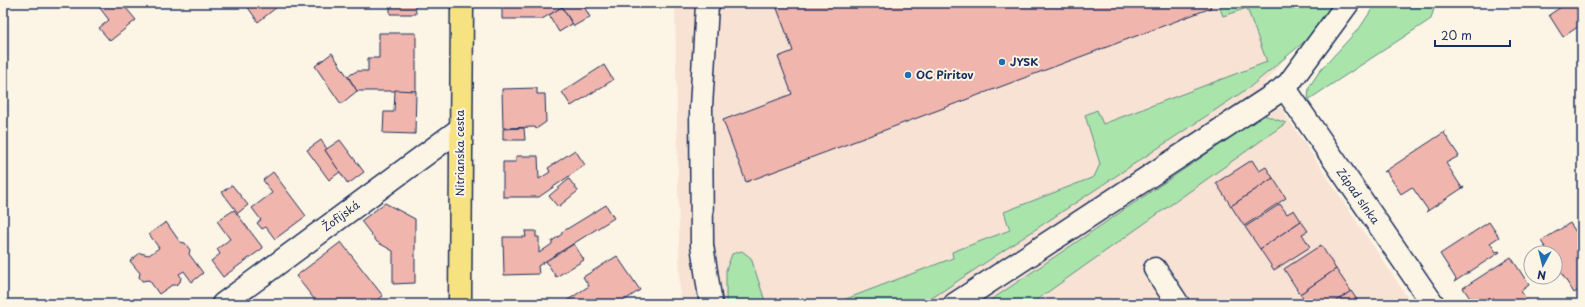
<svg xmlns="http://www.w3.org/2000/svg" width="1585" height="307" font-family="'Playpen Sans',sans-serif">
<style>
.built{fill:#f8e2d4}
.green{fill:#a9e5ab;stroke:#628a84}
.building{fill:#f0b5ad;stroke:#1b2f5e}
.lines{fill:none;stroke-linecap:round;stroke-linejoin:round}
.minor-casing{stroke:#1b2f5e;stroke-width:25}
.major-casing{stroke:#1b2f5e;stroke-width:25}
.minor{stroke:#fcf5e5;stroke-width:22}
.major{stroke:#f7e281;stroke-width:22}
.poi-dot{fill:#1f6fb2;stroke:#fcf5e5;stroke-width:1.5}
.labels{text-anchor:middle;stroke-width:4;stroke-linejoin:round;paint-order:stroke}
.poi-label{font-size:11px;font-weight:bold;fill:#1b2f5e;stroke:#fcf5e5;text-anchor:start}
.street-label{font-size:11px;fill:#1b2f5e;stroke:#fcf5e5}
</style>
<rect width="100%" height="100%" fill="#fcf5e5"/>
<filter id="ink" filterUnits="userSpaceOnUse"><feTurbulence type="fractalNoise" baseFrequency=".025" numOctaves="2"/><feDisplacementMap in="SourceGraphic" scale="8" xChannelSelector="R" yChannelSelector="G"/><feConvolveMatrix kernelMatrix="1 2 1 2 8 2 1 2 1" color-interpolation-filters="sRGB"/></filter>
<g filter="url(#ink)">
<path class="built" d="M675 3H1326L1265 84 1412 304H680Z"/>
<g class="green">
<path d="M1218 3H1337L1305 41 1250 87 923 304H833L953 258 952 252 1010 230 1004 212 1094 177 1100 164 1085 115 1097 110 1103 124 1267 62 1247 8 1223 16Z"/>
<path d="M1376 3H1438L1435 5 1431 19 1308 100 1309 87 1319 72 1361 26Z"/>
<path d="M1264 115 1286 123 1031 304H985Z"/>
<path d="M742 251 751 258 766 304H726V270L732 254Z"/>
</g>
<g class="building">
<path d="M96 3H132L126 8 136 20 110 41 99 28 109 20Z"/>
<path d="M245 3H282L258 22Z"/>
<path d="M390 3H415L416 14H390Z"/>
<path d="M502 3H569L542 19H502Z"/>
<path d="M569 3H582L590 17 574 26 562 7Z"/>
<path d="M775 3H1209L1211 8 746 182 723 120 792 94 778 57 793 51Z"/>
<path d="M1567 3H1582V24L1563 37 1549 15Z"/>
<path d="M562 7 572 24 559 32 549 15Z"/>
<path d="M379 33H416V91H357L348 76 357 71H368V58H379Z"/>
<path d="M332 53 357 91 341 104 315 66Z"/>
<path d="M604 65 613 80 571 106 562 92Z"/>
<path d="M537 88V94H545L546 122 536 129 535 127 503 128 502 89Z"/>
<path d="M395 90 416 91 415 134 383 133 384 112H394Z"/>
<path d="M524 128 525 140H503V129Z"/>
<path d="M1446 131 1444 133 1459 156 1446 163 1462 188 1464 187 1426 212 1428 210 1412 187 1401 194 1386 171 1384 172Z"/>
<path d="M321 140 327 149 325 150 340 172 329 180 307 150Z"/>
<path d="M340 140 364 172 348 184 325 150Z"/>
<path d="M575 150 585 165 539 197H503V162H516V156H538L539 179 550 172 548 168Z"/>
<path d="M1252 160 1259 171 1266 167 1273 178 1231 206 1216 183Z"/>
<path d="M273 172 306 216 275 239 266 227 262 229 257 223 261 220 252 208 272 193 263 180Z"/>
<path d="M1273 178 1286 198 1244 226 1231 206Z"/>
<path d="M569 179 578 191 558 207 549 196Z"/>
<path d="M232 185 248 205 238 213 222 192Z"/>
<path d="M385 203 415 219V283L393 284V251L377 242 361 221Z"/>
<path d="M1280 204 1287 214 1294 210 1301 221 1260 249 1245 227Z"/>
<path d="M606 205 614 218 538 266 539 274 504 275 503 237H526L525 231H536V237H539V253L552 244V241L562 234V232Z"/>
<path d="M234 210 263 248 223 277 211 261 220 254 217 249 230 239 217 221Z"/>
<path d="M1301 221 1308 231 1302 234 1310 247 1274 270 1260 249Z"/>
<path d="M166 222 180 242 185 243 190 250 189 254 203 273 192 282 184 271 179 274 181 277 180 282 176 285H172L159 294 149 280 142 281 139 277 140 273 130 261 140 253 149 255 159 248 149 234Z"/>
<path d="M1489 222 1499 237 1490 243 1496 252 1499 251 1500 252 1454 282 1456 279 1440 254Z"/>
<path d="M1570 223 1582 241V288L1574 293 1555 263V253H1549L1541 241Z"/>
<path d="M341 242 383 296 373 304H318L296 276Z"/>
<path d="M574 244 584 260 556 277 546 261Z"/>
<path d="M1321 245 1336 269 1300 294 1284 269Z"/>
<path d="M617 256 640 290 619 304H562L589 286 583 277Z"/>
<path d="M1511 257 1529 285 1521 291 1529 304H1474L1463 288Z"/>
<path d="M1336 269 1351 291 1332 304H1307L1300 294Z"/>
<path d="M1351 291 1360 304H1332Z"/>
</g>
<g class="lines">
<defs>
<g id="minor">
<path d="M709 3 707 5 701 107 702 245 711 304"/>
<path d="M1284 87 1433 304"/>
<path d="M1155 269 1178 304"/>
<path d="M223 304 460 129"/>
<path d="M955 304 1287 86 1348 3"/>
</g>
<path id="major" d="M460 304 462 3"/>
</defs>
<use href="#minor" class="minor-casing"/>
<use href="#major" class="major-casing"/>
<use href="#minor" class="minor"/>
<use href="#major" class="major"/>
</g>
</g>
<g class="poi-dot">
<circle cx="1002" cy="62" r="4"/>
<circle cx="908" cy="75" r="4"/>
</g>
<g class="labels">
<g class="poi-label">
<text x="1010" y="66">JYSK</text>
<text x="916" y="79">OC Piritov</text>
</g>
<g class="street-label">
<text transform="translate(460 153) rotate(-90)" y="4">Nitrianska cesta</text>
<text transform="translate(1358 196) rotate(55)" y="4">Západ slnka</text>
<text transform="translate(341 216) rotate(-36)" y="4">Žofijská</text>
</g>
</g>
<rect width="1585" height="307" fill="none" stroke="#fcf5e5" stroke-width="16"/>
<rect x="8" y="8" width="1569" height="291" fill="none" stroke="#1b2f5e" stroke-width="1.5" filter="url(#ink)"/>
<g transform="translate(1543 265) rotate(187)"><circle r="19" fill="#fcf5e5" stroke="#a2a6af"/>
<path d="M0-3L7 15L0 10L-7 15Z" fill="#1f6fb2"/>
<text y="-6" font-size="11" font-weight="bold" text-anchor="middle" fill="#1b2f5e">N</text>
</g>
<path d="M1435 40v6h75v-6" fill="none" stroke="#1b2f5e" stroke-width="2"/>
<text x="1441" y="40" font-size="12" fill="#1b2f5e" stroke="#fcf5e5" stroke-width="3" paint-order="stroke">20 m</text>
</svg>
